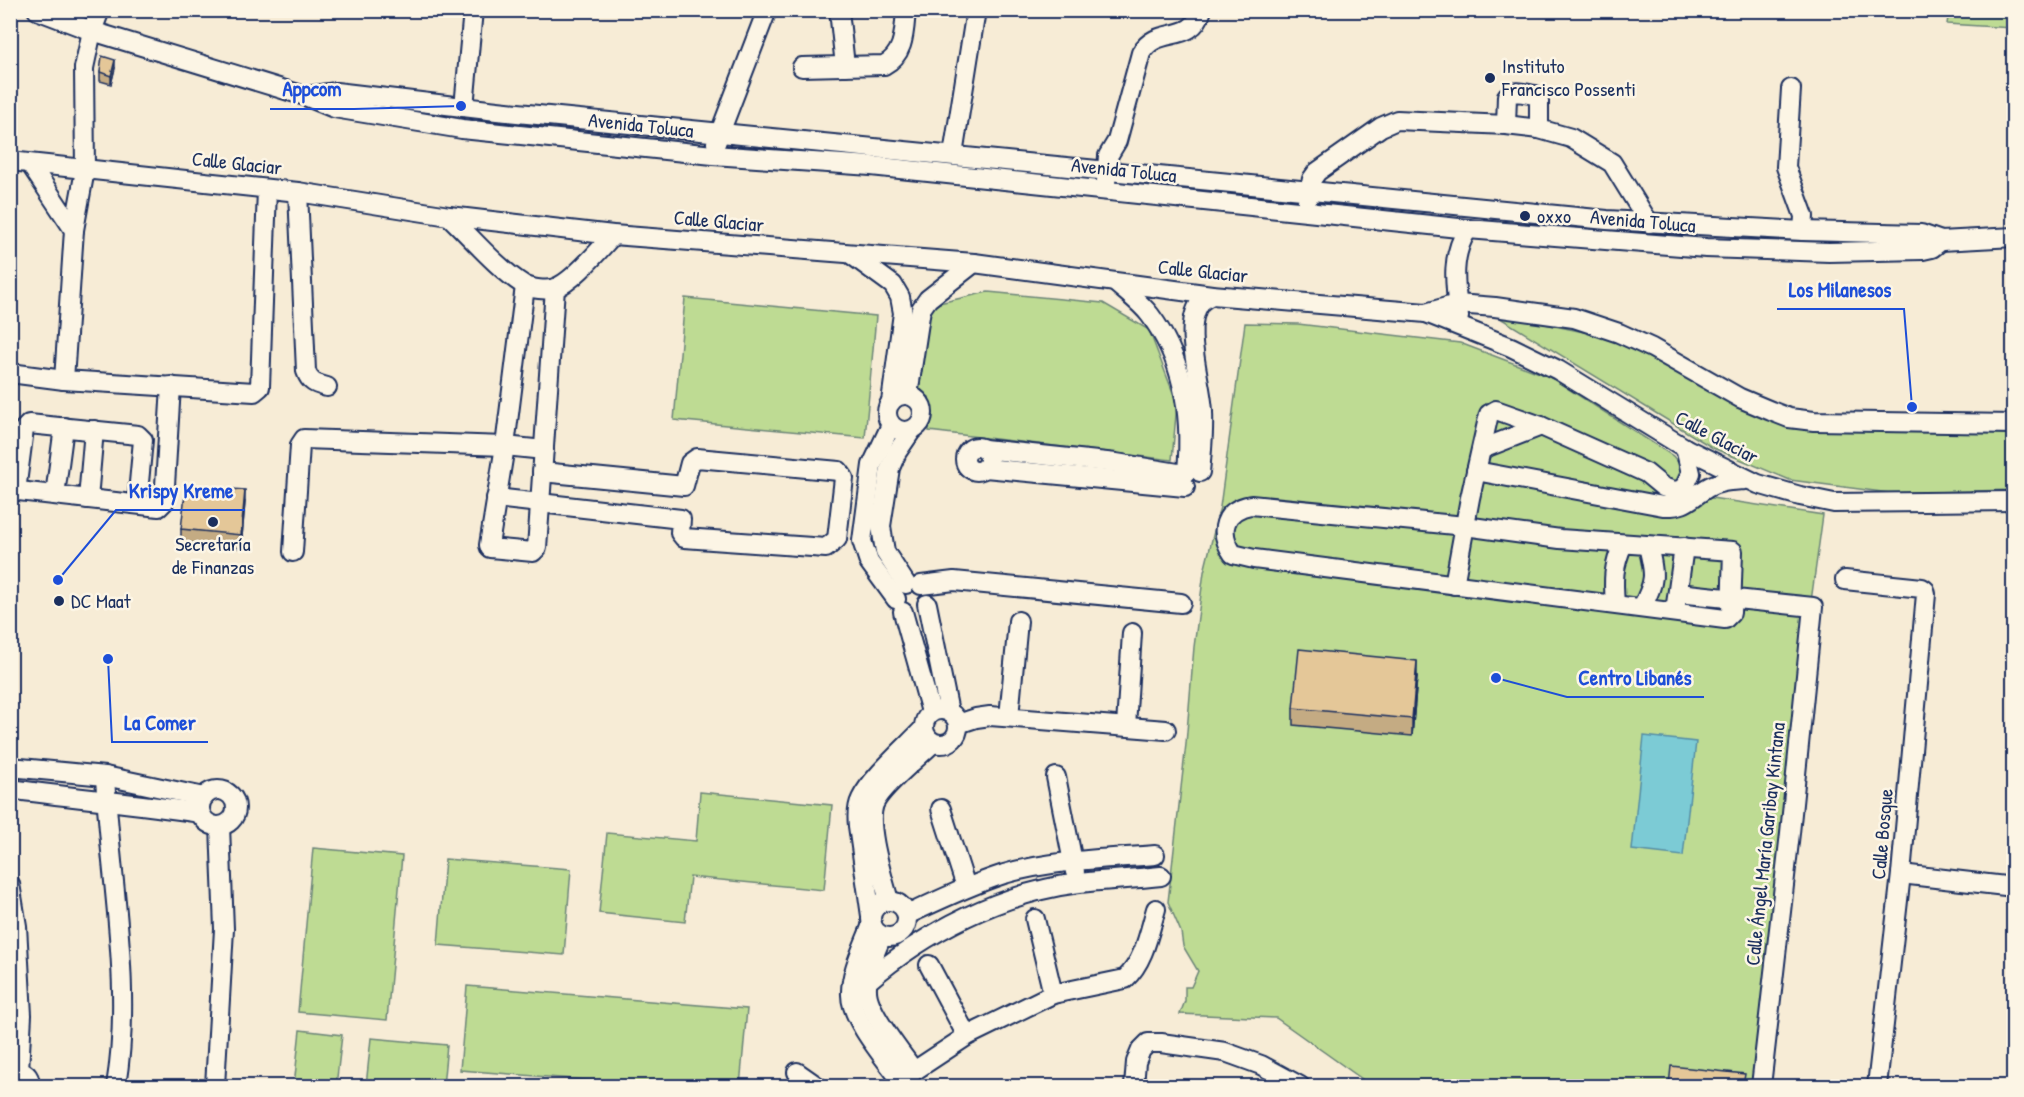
<svg xmlns="http://www.w3.org/2000/svg" width="2024" height="1097" font-family="'Patrick Hand',sans-serif">
<style>
.green{fill:#bedb93;stroke:#6c8578;stroke-width:1.5}
.water{fill:#7bcbd5;stroke:#558da5;stroke-width:1.5}
.lines{fill:none;stroke-linecap:round;stroke-linejoin:round}
.minor-casing{stroke:#1b2f5e;stroke-width:22}
.minor{stroke:#fcf5e5;stroke-width:18}
.wall{fill:#c4ab83;stroke:#1b2f5e;stroke-width:1.5}
.shaded-wall{fill:#a08b6a;stroke:#1b2f5e;stroke-width:1.5}
.building{fill:#e4c798;stroke:#1b2f5e;stroke-width:1.5}
.poi-dot{fill:#1b2f5e;stroke:#fcf5e5;stroke-width:2}
.labels{text-anchor:middle;stroke-width:5;stroke-linejoin:round;paint-order:stroke}
.poi-label{font-size:20px;fill:#1b2f5e;stroke:#fcf5e5;text-anchor:start}
.street-label{font-size:20px;fill:#1b2f5e;stroke:#fcf5e5}
.leader{fill:none;stroke:#1d4ed8;stroke-width:2}
.callout-dot{fill:#1d4ed8;stroke:#fcf5e5;stroke-width:2}
.callout-label{font-size:21px;text-anchor:middle;font-weight:bold;fill:#1d4ed8;stroke:#fcf5e5;stroke-width:5;stroke-linejoin:round;paint-order:stroke}
</style>
<rect width="100%" height="100%" fill="#f7ecd6"/>
<filter id="ink" filterUnits="userSpaceOnUse"><feTurbulence type="fractalNoise" baseFrequency=".0167" numOctaves="2"/><feDisplacementMap in="SourceGraphic" scale="12" xChannelSelector="R" yChannelSelector="G"/><feConvolveMatrix kernelMatrix="1 2 1 2 8 2 1 2 1" color-interpolation-filters="sRGB"/></filter>
<g filter="url(#ink)">
<g class="green">
<path d="M1949 11H2013V28L1947 24Z"/>
<path d="M988 292 1103 303 1149 330 1177 403 1172 460 929 431V397L918 390 926 315 935 304Z"/>
<path d="M685 298 876 316 865 438 674 420Z"/>
<path d="M1492 313 1613 338 1710 390 1803 427 2013 432V490L1890 493 1790 480 1713 448Z"/>
<path d="M1245 323 1298 324 1460 343 1550 377 1673 456 1705 497 1823 515 1796 709 1756 1086H1372L1276 1018 1180 1014 1185 1001V987H1191L1198 971 1183 946 1181 932 1168 902 1186 744 1194 647 1204 572 1220 507Z"/>
<path d="M700 792 832 805 824 890 690 877 685 922 599 913 607 833 696 841Z"/>
<path d="M313 848 402 856 387 1020 298 1012Z"/>
<path d="M445 859 571 869 564 955 438 945Z"/>
<path d="M467 986 747 1009 740 1086H659L460 1070Z"/>
<path d="M300 1030 342 1035 336 1086H294Z"/>
<path d="M371 1038 447 1045 443 1086H366Z"/>
</g>
<path class="water" d="M1644 736 1696 742 1683 856 1632 850Z"/>
<g class="lines">
<defs>
<g id="minor">
<path d="M37 10 92 31 305 96 334 108 462 129 713 155 871 166 1468 229 1706 248 1829 252 1923 250 1932 248 1941 241"/>
<path d="M100 10 92 31 84 68 85 170 74 230 64 380 254 392 260 387 267 189"/>
<path d="M839 10 845 66"/>
<path d="M802 67 884 65C905 54 904 31 906 10"/>
<path d="M1791 89 1786 167 1804 216 1803 231"/>
<path d="M307 96 336 92 497 111 1607 220 1803 231 1921 234 1941 241 2014 237"/>
<path d="M464 107 473 10"/>
<path d="M1506 125 1507 96C1514 89 1526 94 1535 95L1539 100V129"/>
<path d="M716 143 767 10"/>
<path d="M953 155 976 10"/>
<path d="M10 161 298 192 449 216 613 235 974 263 1212 295 1426 313 1511 347 1558 370 1685 448 1758 484 1800 496 1834 503 2014 501"/>
<path d="M30 164 74 230"/>
<path d="M1106 182 1108 156 1117 141 1141 53C1158 24 1191 46 1202 10"/>
<path d="M298 192 306 371C310 383 316 384 327 387"/>
<path d="M1307 201 1312 179 1317 172 1381 127 1397 120 1506 125 1539 129 1571 138 1612 163 1649 223"/>
<path d="M449 216C470 236 499 270 524 285 531 289 547 291 555 288 573 282 600 249 613 235"/>
<path d="M852 255 893 285 900 297 903 313 891 402"/>
<path d="M1116 283C1127 293 1141 303 1150 315 1184 360 1192 416 1187 471"/>
<path d="M525 286 505 446 489 545 490 548 533 552 537 548 555 288"/>
<path d="M1426 313 1457 304 1495 307 1574 318 1619 333 1652 348 1740 398 1771 411 1789 418 1814 421 2014 424"/>
<path d="M1459 317C1455 286 1450 256 1468 229"/>
<path d="M10 373 64 380"/>
<path d="M908 395 921 309 928 299 974 263"/>
<circle cx="905" cy="413" r="18"/>
<path d="M891 425 872 465 862 541 869 562 896 599"/>
<circle cx="977" cy="459" r="12"/>
<path d="M984 449 1116 463 1184 474"/>
<path d="M1482 449 1541 426"/>
<path d="M985 468 1185 487"/>
<path d="M1476 471 1663 506C1687 507 1689 499 1707 488 1718 481 1732 481 1745 480"/>
<path d="M1200 472C1202 452 1204 432 1203 412 1202 383 1182 327 1200 303 1203 300 1208 297 1212 295"/>
<path d="M10 490 159 507 164 502 171 386"/>
<path d="M16 491 24 429 29 424 138 435 143 440 137 504"/>
<path d="M55 495 64 427"/>
<path d="M496 498 681 519 680 533 684 538 826 548 837 539 844 478 839 471 697 458 690 463 684 486 542 472"/>
<path d="M88 499 94 430"/>
<path d="M1251 505 1465 526 1560 539 1733 551 1731 613 1725 619 1254 559 1233 554C1218 532 1223 510 1251 505Z"/>
<path d="M293 552 300 445 304 439 505 446 544 450"/>
<path d="M1845 580 1922 588 1925 590 1926 594 1901 874 1877 1086"/>
<path d="M906 584 885 552 881 526 890 468 897 452 912 430"/>
<path d="M921 585 954 581 1181 603"/>
<path d="M1454 585 1470 498 1489 414 1496 410 1541 426 1646 473 1663 487 1674 491 1680 490 1685 486 1691 473 1685 448"/>
<path d="M1678 593 1813 607 1790 833 1761 1086"/>
<path d="M927 604 949 712"/>
<path d="M1615 604C1613 579 1613 567 1623 544"/>
<path d="M1676 604 1684 547"/>
<path d="M1642 607C1656 581 1655 574 1648 546"/>
<path d="M903 612 931 712"/>
<circle cx="941" cy="727" r="17"/>
<path d="M1009 717 1018 621"/>
<path d="M958 724 976 718 990 716 1166 730"/>
<path d="M1126 726 1132 633"/>
<path d="M10 767 105 776 204 797"/>
<path d="M105 776C110 880 133 984 116 1086"/>
<path d="M1056 777 1075 872"/>
<path d="M10 789C74 798 137 803 200 813"/>
<circle cx="218" cy="808" r="18"/>
<path d="M941 809 966 887"/>
<path d="M1901 874 2014 887"/>
<path d="M10 884 17 926 22 1015 19 1071"/>
<path d="M889 901C883 878 866 826 874 804 882 786 918 758 933 743"/>
<circle cx="889" cy="919" r="18"/>
<path d="M907 915C939 900 970 885 1004 874 1053 860 1105 859 1155 855"/>
<path d="M871 916 858 826C857 817 857 807 861 799 871 778 906 747 923 729"/>
<path d="M1035 919 1053 994"/>
<path d="M872 924C864 946 850 972 851 995 851 1020 887 1061 902 1082"/>
<path d="M882 936C875 953 866 972 867 990 867 1011 901 1052 914 1071"/>
<path d="M929 965 967 1036"/>
<path d="M867 982C926 931 1001 893 1079 883 1107 880 1134 879 1161 876"/>
<path d="M797 1072 817 1086"/>
<path d="M10 1075 19 1071C27 1073 31 1078 29 1086"/>
<path d="M215 1086 224 929 220 826"/>
<path d="M898 1086 914 1071 967 1036 1053 994 1125 979C1144 962 1149 933 1156 909"/>
<path d="M1134 1086 1136 1062 1141 1050 1148 1043H1161L1225 1052 1261 1065 1300 1086"/>
</g>
</defs>
<use href="#minor" class="minor-casing"/>
<use href="#minor" class="minor"/>
</g>
<g class="wall">
<path d="M115 68 111 84 100 81V72Z"/>
<path d="M245 502 241 548 181 542V529Z"/>
<path d="M1417 677 1412 736 1293 725V708Z"/>
</g>
<g class="shaded-wall">
<path d="M115 60V68L111 84V76Z"/>
<path d="M245 490V502L241 548V535Z"/>
<path d="M1417 661V677L1412 736V719Z"/>
</g>
<g class="building">
<path d="M102 56 115 60 111 76 100 72Z"/>
<path d="M186 486 245 490 241 535 181 529Z"/>
<path d="M1299 649 1417 661 1412 719 1293 708Z"/>
<path d="M1671 1066 1745 1074 1743 1086H1669Z"/>
</g>
</g>
<g class="poi-dot">
<circle cx="1490" cy="78" r="6"/>
<circle cx="1525" cy="216" r="6"/>
<circle cx="213" cy="522" r="6"/>
<circle cx="59" cy="601" r="6"/>
</g>
<g class="labels">
<g class="poi-label">
<text x="1502" y="73">Instituto<tspan x="1502" dy="23">Francisco Possenti</tspan></text>
<text x="1537" y="223">oxxo</text>
<text x="213" y="551" text-anchor="middle">Secretaría<tspan x="213" dy="23">de Finanzas</tspan></text>
<text x="71" y="608">DC Maat</text>
</g>
<g class="street-label">
<text transform="translate(641 125) rotate(6)" y="7">Avenida Toluca</text>
<text transform="translate(237 163) rotate(6)" y="7">Calle Glaciar</text>
<text transform="translate(1124 170) rotate(6)" y="7">Avenida Toluca</text>
<text transform="translate(719 221) rotate(5)" y="7">Calle Glaciar</text>
<text transform="translate(1643 221) rotate(5)" y="7">Avenida Toluca</text>
<text transform="translate(1203 271) rotate(6)" y="7">Calle Glaciar</text>
<text transform="translate(1717 437) rotate(28)" y="7">Calle Glaciar</text>
<text transform="translate(1882 834) rotate(-85)" y="7">Calle Bosque</text>
<text transform="translate(1765 844) rotate(-84)" y="7">Calle Ángel María Garibay Kintana</text>
</g>
</g>
<path class="leader" d="M461 106L354 109H270M1912 407L1904 309H1777M58 580L116 510H245M1496 678L1567 697H1704M108 659L112 742H208"/>
<g class="callout-dot">
<circle cx="461" cy="106" r="6"/>
<circle cx="1912" cy="407" r="6"/>
<circle cx="58" cy="580" r="6"/>
<circle cx="1496" cy="678" r="6"/>
<circle cx="108" cy="659" r="6"/>
</g>
<g class="callout-label">
<text x="312" y="96">Appcom</text>
<text x="1840" y="297">Los Milanesos</text>
<text x="181" y="498">Krispy Kreme</text>
<text x="1635" y="685">Centro Libanés</text>
<text x="160" y="730">La Comer</text>
</g>
<rect width="2024" height="1097" fill="none" stroke="#fcf5e5" stroke-width="36"/>
<rect x="18" y="18" width="1988" height="1061" fill="none" stroke="#1b2f5e" stroke-width="2" filter="url(#ink)"/>
</svg>
